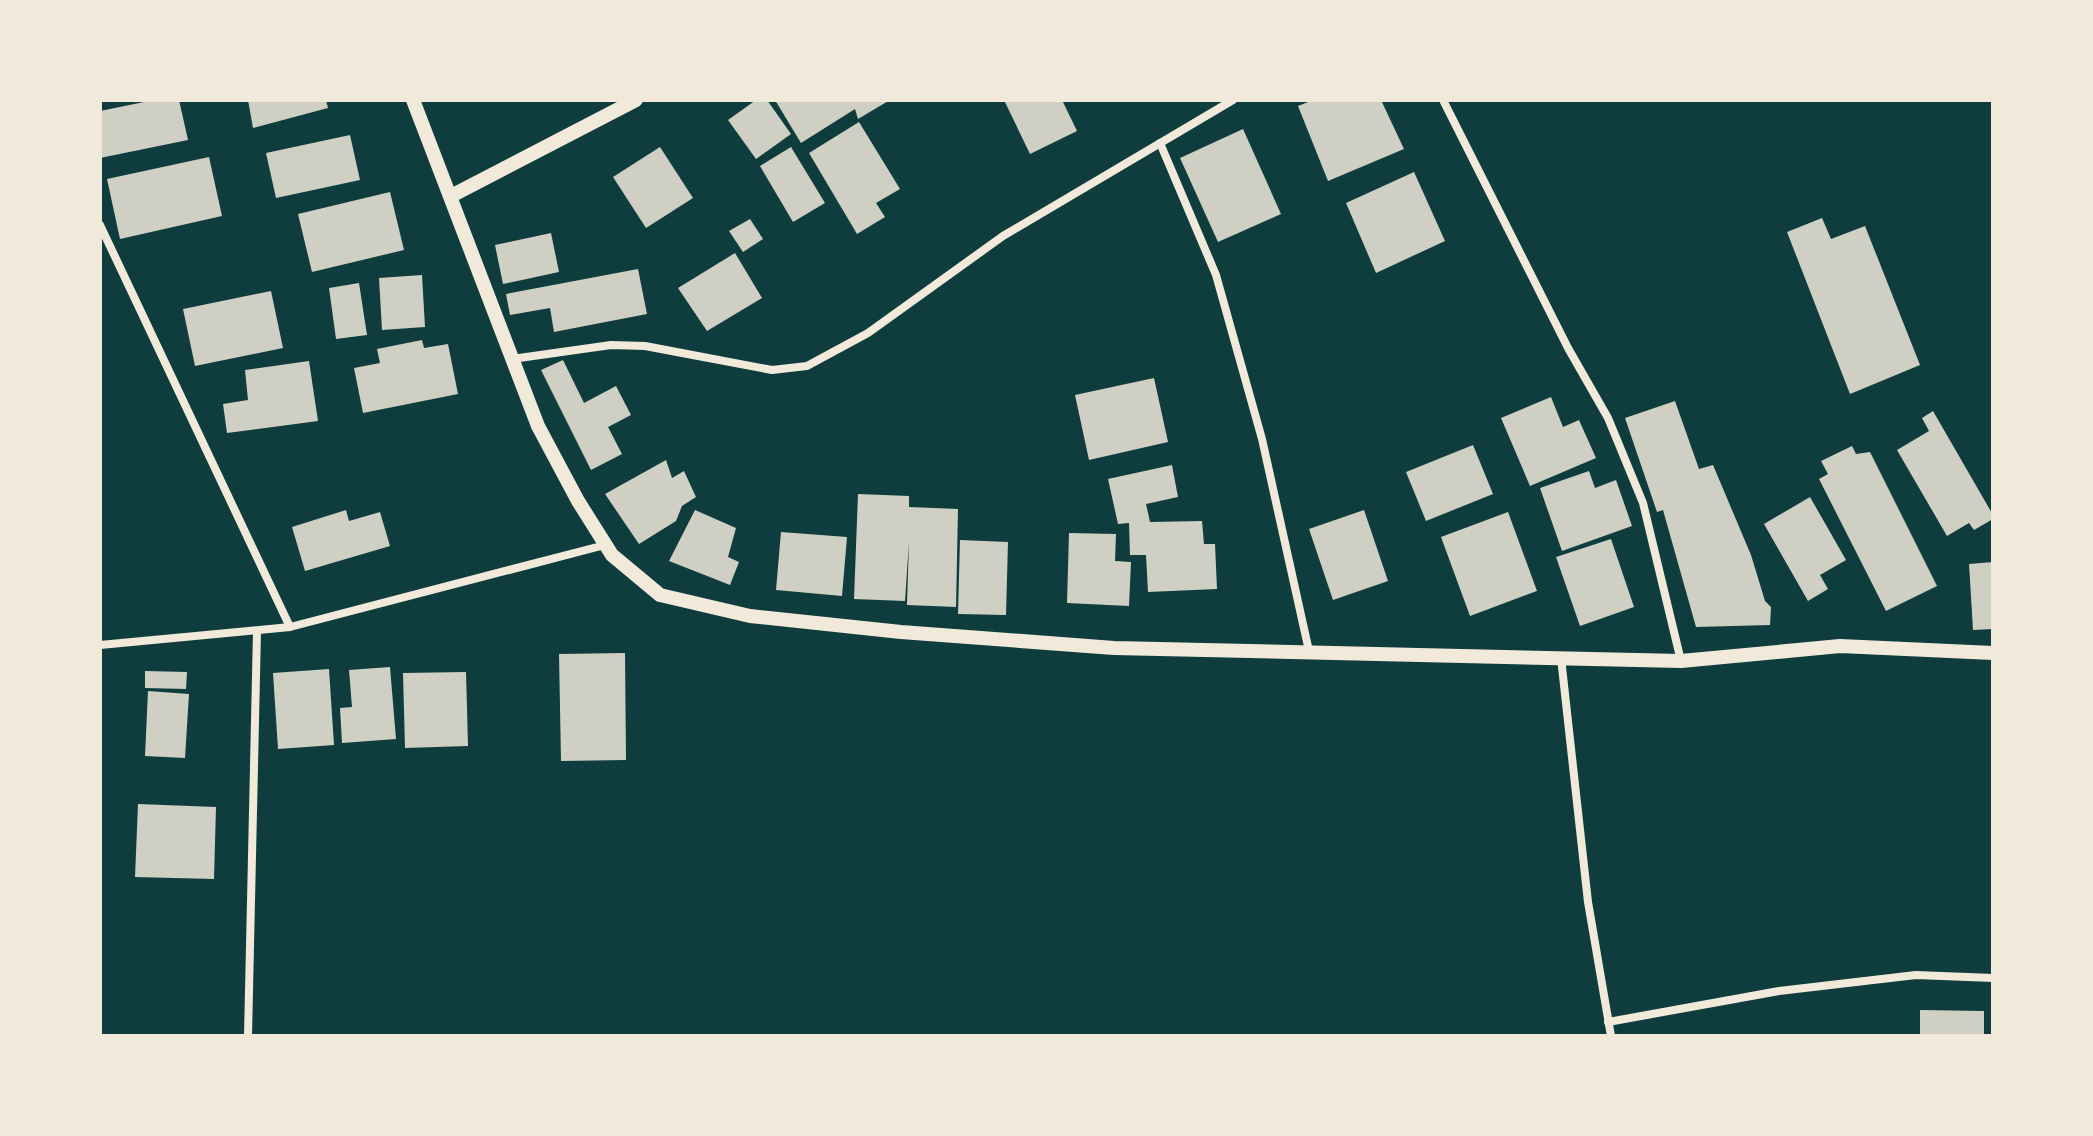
<svg xmlns="http://www.w3.org/2000/svg" width="2093" height="1136" font-family="'PT Serif',serif">
<style>
.building{fill:#cfcfc3}
.lines{fill:none;stroke-linecap:round;stroke-linejoin:round}
.minor{stroke:#f1e9da;stroke-width:8}
.tertiary{stroke:#f1e9da;stroke-width:14}
</style>
<rect width="100%" height="100%" fill="#0f3d3e"/>
<g class="building">
<path d="M154 100H179L188 140 100 158V111Z"/>
<path d="M248 100H326L328 108 253 128Z"/>
<path d="M756 100H767L791 134 756 159 728 120Z"/>
<path d="M775 100H890L858 119 855 109 801 143Z"/>
<path d="M1004 100H1062L1077 131 1030 154Z"/>
<path d="M1313 100H1381L1404 149 1328 181 1298 106Z"/>
<path d="M859 122 900 189 876 203 885 217 857 234 809 153Z"/>
<path d="M1243 129 1281 214 1218 242 1180 158Z"/>
<path d="M350 135 360 180 276 198 266 153Z"/>
<path d="M660 147 693 198 646 228 613 177Z"/>
<path d="M791 147 825 203 793 222 760 166Z"/>
<path d="M209 157 222 216 120 239 107 179Z"/>
<path d="M1414 172 1445 241 1376 273 1346 203Z"/>
<path d="M390 192 404 250 312 272 298 214Z"/>
<path d="M1822 218 1831 239 1865 226 1920 365 1850 394 1787 232Z"/>
<path d="M750 219 763 239 743 252 729 231Z"/>
<path d="M551 233 559 272 503 284 495 245Z"/>
<path d="M735 253 762 298 707 331 678 288Z"/>
<path d="M638 269 647 314 554 332 550 308 510 315 506 294Z"/>
<path d="M422 275 425 327 382 330 379 278Z"/>
<path d="M359 283 367 335 336 339 329 288Z"/>
<path d="M271 291 283 348 195 366 183 309Z"/>
<path d="M422 340 424 348 448 344 458 394 363 413 354 368 380 363 377 349Z"/>
<path d="M563 360 584 403 616 386 631 415 608 427 622 454 591 470 541 370Z"/>
<path d="M309 361 318 421 227 433 223 404 248 400 245 370Z"/>
<path d="M1154 378 1168 442 1089 460 1075 395Z"/>
<path d="M1551 397 1563 427 1579 420 1596 458 1530 486 1501 418Z"/>
<path d="M1675 401 1699 469 1713 465 1751 555 1765 601 1771 607 1770 625 1696 627 1663 510 1657 512 1625 418Z"/>
<path d="M1933 411 1993 515V519L1974 530 1969 523 1947 536 1897 450 1929 431 1922 418Z"/>
<path d="M1473 445 1493 494 1426 521 1406 472Z"/>
<path d="M1852 446 1856 454 1870 452 1937 586 1886 611 1819 479 1828 474 1821 461Z"/>
<path d="M666 460 672 478 684 471 696 497 682 506 676 521 639 544 605 494Z"/>
<path d="M1172 465 1178 497 1146 504 1150 522 1202 521 1204 544H1215L1217 589 1148 592 1146 555H1130L1129 523 1118 524 1108 479Z"/>
<path d="M1589 471 1595 488 1616 480 1632 526 1562 551 1540 488Z"/>
<path d="M858 494 909 496V507L958 509 956 607 907 605 909 541 905 601 854 599Z"/>
<path d="M1810 497 1846 560 1820 575 1828 589 1808 601 1764 524Z"/>
<path d="M346 510 349 521 380 512 390 546 305 571 292 527Z"/>
<path d="M695 510 736 528 728 557 739 562 730 585 669 561Z"/>
<path d="M1364 510 1388 581 1333 600 1309 529Z"/>
<path d="M1508 512 1537 591 1470 616 1441 537Z"/>
<path d="M781 532 847 537 842 596 776 590Z"/>
<path d="M1069 533 1116 534 1115 561 1131 562 1129 606 1067 603Z"/>
<path d="M1611 539 1634 607 1580 626 1556 557Z"/>
<path d="M960 540 1008 542 1006 615 958 614Z"/>
<path d="M1993 562V629L1973 630 1969 564Z"/>
<path d="M625 653 626 760 561 761 559 654Z"/>
<path d="M390 667 396 739 342 743 340 708 352 707 349 670Z"/>
<path d="M329 669 334 745 278 749 273 673Z"/>
<path d="M145 671 187 672 186 689 145 688Z"/>
<path d="M466 672 468 746 405 748 403 673Z"/>
<path d="M148 691 189 694 185 758 145 756Z"/>
<path d="M138 804 216 807 214 879 135 877Z"/>
<path d="M1920 1010 1984 1011V1036H1920Z"/>
</g>
<g class="lines">
<g class="minor">
<path d="M1443 100 1568 348 1608 418 1643 503 1681 661"/>
<path d="M1160 143 1216 275 1262 439 1309 651"/>
<path d="M100 225 290 627"/>
<path d="M512 359 611 345 645 346 772 370 807 366 868 333 1003 236 1233 100"/>
<path d="M100 645 290 627 605 545"/>
<path d="M1561 658 1588 902 1611 1036"/>
<path d="M1608 1022 1779 991 1916 975 1993 978"/>
<path d="M248 1036 257 631"/>
</g>
<g class="tertiary">
<path d="M413 100 538 426 578 501 612 555 660 595 750 616 901 632 1114 648 1681 661 1840 646 1993 653"/>
<path d="M451 196 636 100"/>
</g>
</g>
<rect width="2093" height="1136" fill="none" stroke="#f1e9da" stroke-width="204"/>
</svg>
